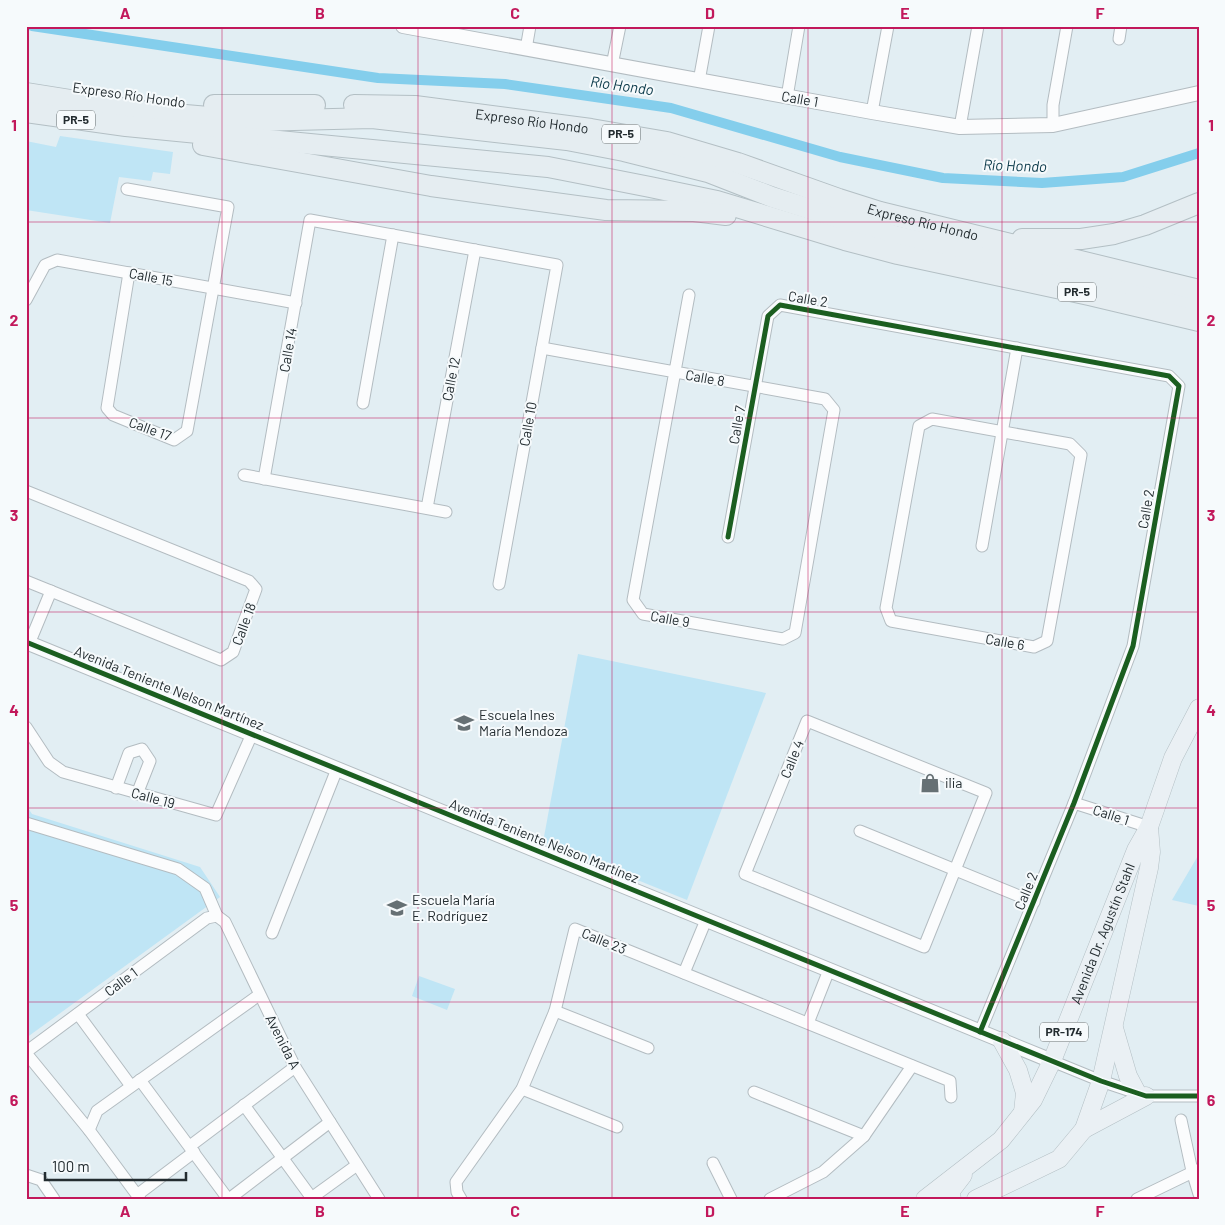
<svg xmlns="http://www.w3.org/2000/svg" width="1225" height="1225" font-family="Barlow,sans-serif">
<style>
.green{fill:#bfe5f5}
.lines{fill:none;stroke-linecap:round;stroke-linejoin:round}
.canal{stroke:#84ceec;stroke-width:10}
.minor-casing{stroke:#b3bcc1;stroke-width:13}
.tertiary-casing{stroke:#b3bcc1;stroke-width:16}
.trunk-casing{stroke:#b3bfc4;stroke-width:19}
.motorway-casing{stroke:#b3bfc4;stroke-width:22}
.minor{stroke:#fbfcfd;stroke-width:11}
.tertiary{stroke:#fbfcfd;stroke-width:14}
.trunk{stroke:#eaf0f4;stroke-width:18}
.motorway{stroke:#e5edf1;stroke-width:20}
.cycleway-casing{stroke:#f6fafc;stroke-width:8}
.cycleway{stroke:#1b5e20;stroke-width:5}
.grid{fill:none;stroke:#c2185b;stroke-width:1;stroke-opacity:0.55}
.labels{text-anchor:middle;stroke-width:4;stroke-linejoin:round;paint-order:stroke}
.shield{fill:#f6fafc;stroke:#626a6d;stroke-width:1}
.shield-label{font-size:12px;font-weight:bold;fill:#232c30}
.street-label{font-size:14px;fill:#232c30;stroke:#f6fafc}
.poi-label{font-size:14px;fill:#232c30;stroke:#f6fafc;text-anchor:start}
.water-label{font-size:15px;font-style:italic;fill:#0a3949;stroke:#f6fafc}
.neatline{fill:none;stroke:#c2185b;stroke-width:2}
.grid-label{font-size:16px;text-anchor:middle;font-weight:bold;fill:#c2185b}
</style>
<rect width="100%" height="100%" fill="#e2eef3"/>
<g class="green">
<path d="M60 136 173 152 170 174 153 172 151 181 119 177 110 223 26 210V141L56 147Z"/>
<path d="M578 654 766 693 687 900 543 842Z"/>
<path d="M26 805 32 814 200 867 220 897 26 1038Z"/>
<path d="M1199 854V906L1172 900Z"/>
<path d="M419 976 455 989 447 1010 412 996Z"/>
</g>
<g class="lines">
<path class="canal" d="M32 26 378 78 505 84 671 108 840 157 943 178 1042 183 1123 177 1199 153"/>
<defs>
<g id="minor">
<path d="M1119 39 1121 26"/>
<path d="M526 49 530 26"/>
<path d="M612 65 620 26"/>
<path d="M699 81 709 26"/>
<path d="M787 97 799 26"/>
<path d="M872 112 888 26"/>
<path d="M1053 125V105L1067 26"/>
<path d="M960 127 978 26"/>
<path d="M127 189 228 207 187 431 174 440 113 415 107 408 129 273"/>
<path d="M26 300 45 265 57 260 296 303"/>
<path d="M542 348 825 399 834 410 795 633 783 639 643 614 633 600 689 295"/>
<path d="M363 403 393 235"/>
<path d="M932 419 1070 444 1081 455 1047 641 1034 647 891 621 886 608 919 426Z"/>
<path d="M244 475 446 512"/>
<path d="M264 479 310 220 557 265 499 584"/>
<path d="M26 491 249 581 256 589 233 652 221 660 26 581"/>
<path d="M427 508 475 250"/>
<path d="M728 537 768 316 780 305 1169 376 1179 386 1133 646 1074 803 980 1032"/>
<path d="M982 546 1017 348"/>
<path d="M29 644 51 591"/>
<path d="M807 721 986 793 924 947 745 874Z"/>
<path d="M26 727 49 762 63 772 216 815 252 734"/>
<path d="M116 788 129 753 142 749 150 761 137 794"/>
<path d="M1074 803 1149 827"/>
<path d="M26 823 178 869 205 888 217 916"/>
<path d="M860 831 1034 902"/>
<path d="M217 916 225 922 295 1067 379 1199"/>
<path d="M272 933 337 769"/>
<path d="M684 973 706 920"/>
<path d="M555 1011 648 1048"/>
<path d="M78 1014 131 1086"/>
<path d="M808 1023 829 970"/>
<path d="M26 1052 207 918 217 916"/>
<path d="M26 1053 89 1130 140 1199"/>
<path d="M1052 1061 1101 1081 1146 1096H1199"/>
<path d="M140 1080 228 1199"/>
<path d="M522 1089 617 1127"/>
<path d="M754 1092 864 1136"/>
<path d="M244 1105 311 1197"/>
<path d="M1181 1120 1192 1171 1199 1194"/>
<path d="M89 1130 97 1111 259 995"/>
<path d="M190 1146 295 1067"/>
<path d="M713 1163 731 1199"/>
<path d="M26 1175 41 1180 54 1199"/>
<path d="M137 1195 194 1152"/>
<path d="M229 1199 330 1122"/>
<path d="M310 1199 357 1165"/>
<path d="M461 1199 457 1192 456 1182 522 1089 555 1011 575 929 950 1081 951 1097"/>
<path d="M770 1199 823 1172 864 1136 912 1066"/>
<path d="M1137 1199 1197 1170"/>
</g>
<g id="tertiary">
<path d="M403 26 872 112 960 127 1053 125 1199 93"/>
<path d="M26 642 1052 1061"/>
</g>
<g id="trunk">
<path d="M1114 1028 1128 1076 1137 1093"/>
<path d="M1002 1041 1018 1070 1025 1093 1023 1112"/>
<path d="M1084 1129 1146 1096"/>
<path id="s1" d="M925 1199 1001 1140 1033 1100 1052 1061 1136 850 1149 827 1173 758 1199 708"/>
<path d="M952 1199 950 1192 963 1175"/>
<path d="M976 1199 1059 1159 1084 1129 1101 1081 1149 868 1151 852 1149 827"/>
</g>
<g id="motorway">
<path d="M26 93 139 111 255 121 372 118 567 140 624 151 708 172 772 197 895 236 1107 283 1199 305"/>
<path d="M214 105H315"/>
<path id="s2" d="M354 105 415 106 591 129 667 142 738 163 839 199 880 212 1199 290"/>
<path d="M26 112 126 126 548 167 650 187 717 201 845 240 898 254 1089 295 1199 321"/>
<path d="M203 145 431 186 606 210 694 211 726 215"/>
<path d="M1022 239H1081L1114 234 1145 225 1199 203"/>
</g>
</defs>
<use href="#minor" class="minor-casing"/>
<use href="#tertiary" class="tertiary-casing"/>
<use href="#trunk" class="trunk-casing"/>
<use href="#motorway" class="motorway-casing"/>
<use href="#minor" class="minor"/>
<use href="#tertiary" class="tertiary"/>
<use href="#trunk" class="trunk"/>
<use href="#motorway" class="motorway"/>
<defs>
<g id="cycleway">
<path d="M728 537 768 316 780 305 1169 376 1179 386 1133 646 1074 803 980 1032"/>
<path d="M26 642 1101 1081 1146 1096H1199"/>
</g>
</defs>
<use href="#cycleway" class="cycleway-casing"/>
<use href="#cycleway" class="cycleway"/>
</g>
<path class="grid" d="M222 26V1199M418 26V1199M612 26V1199M808 26V1199M1002 26V1199M26 222H1199M26 418H1199M26 612H1199M26 808H1199M26 1002H1199"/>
<defs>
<symbol id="school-bare" viewBox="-9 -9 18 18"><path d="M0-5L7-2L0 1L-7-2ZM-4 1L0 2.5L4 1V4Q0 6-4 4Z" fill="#667074" stroke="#f6fafc" stroke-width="2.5" paint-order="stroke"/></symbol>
<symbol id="shop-bare" viewBox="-9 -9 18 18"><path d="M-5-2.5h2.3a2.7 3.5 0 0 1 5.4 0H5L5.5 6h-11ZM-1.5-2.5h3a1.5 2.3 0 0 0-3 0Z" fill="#667074" stroke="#f6fafc" stroke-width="2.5" paint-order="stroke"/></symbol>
</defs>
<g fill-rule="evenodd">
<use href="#school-bare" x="450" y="709" width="28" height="28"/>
<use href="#shop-bare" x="916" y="769" width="28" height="28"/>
<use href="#school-bare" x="383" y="894" width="28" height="28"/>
</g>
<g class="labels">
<g class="shield">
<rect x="57" y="110.5" width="38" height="19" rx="4"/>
<rect x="602" y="124.5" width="38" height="19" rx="4"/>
<rect x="1058" y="282.5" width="38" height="19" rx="4"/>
<rect x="1040" y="1022.5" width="48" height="19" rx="4"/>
</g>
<g class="shield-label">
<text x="76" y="124">PR-5</text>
<text x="621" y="138">PR-5</text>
<text x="1077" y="296">PR-5</text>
<text x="1064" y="1036">PR-174</text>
</g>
<g class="street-label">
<text transform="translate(129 95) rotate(8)" y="5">Expreso Río Hondo</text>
<text transform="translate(800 99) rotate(10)" y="5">Calle 1</text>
<text dy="5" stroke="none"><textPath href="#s2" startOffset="179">Expreso Río Hondo</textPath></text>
<text dy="5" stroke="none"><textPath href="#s2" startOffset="584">Expreso Río Hondo</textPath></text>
<text transform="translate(151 277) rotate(11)" y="5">Calle 15</text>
<text transform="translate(808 299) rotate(9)" y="5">Calle 2</text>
<text transform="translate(288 350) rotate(-80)" y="5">Calle 14</text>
<text transform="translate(705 378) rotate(10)" y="5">Calle 8</text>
<text transform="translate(451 379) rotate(-79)" y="5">Calle 12</text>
<text transform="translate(528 424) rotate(-80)" y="5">Calle 10</text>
<text transform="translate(737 425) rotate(-80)" y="5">Calle 7</text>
<text transform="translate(150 429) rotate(20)" y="5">Calle 17</text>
<text transform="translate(1146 509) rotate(-80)" y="5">Calle 2</text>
<text transform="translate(670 619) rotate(10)" y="5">Calle 9</text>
<text transform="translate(244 624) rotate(-70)" y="5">Calle 18</text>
<text transform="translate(1005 642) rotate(10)" y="5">Calle 6</text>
<text transform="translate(169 688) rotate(22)" y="5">Avenida Teniente Nelson Martínez</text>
<text transform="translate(792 759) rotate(-68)" y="5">Calle 4</text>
<text transform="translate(153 798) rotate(15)" y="5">Calle 19</text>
<text transform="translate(1111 815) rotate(18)" y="5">Calle 1</text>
<text transform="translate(544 841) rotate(22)" y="5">Avenida Teniente Nelson Martínez</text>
<text transform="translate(1026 891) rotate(-68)" y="5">Calle 2</text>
<text dy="5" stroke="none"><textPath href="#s1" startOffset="328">Avenida Dr. Agustín Stahl</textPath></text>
<text transform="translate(604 941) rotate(22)" y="5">Calle 23</text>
<text transform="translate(121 982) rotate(-37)" y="5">Calle 1</text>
<text transform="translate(283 1042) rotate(63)" y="5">Avenida A</text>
</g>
<g class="poi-label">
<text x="479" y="720">Escuela Ines<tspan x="479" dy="16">María Mendoza</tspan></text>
<text x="945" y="788">ilia</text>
<text x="412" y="905">Escuela María<tspan x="412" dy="16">E. Rodríguez</tspan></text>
</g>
<g class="water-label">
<text transform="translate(622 86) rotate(8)" y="5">Río Hondo</text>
<text transform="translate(1015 166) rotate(2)" y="5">Río Hondo</text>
</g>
</g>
<rect width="1225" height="1225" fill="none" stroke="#f6fafc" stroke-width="55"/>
<path d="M45 1172v8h141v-8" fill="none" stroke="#232c30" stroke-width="2.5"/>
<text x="52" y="1172" font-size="15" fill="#232c30" stroke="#f6fafc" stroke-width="4" paint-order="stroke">100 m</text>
<rect x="28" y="28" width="1170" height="1170" class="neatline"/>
<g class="grid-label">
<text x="125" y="19">A</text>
<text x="320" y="19">B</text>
<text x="515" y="19">C</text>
<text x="710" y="19">D</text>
<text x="905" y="19">E</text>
<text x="1100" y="19">F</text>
<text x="14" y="131">1</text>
<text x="1211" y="131">1</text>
<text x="14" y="326">2</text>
<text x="1211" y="326">2</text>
<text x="14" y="521">3</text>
<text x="1211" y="521">3</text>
<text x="14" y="716">4</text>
<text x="1211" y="716">4</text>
<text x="14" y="911">5</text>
<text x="1211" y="911">5</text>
<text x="14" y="1106">6</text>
<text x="1211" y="1106">6</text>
<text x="125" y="1217">A</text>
<text x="320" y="1217">B</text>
<text x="515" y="1217">C</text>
<text x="710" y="1217">D</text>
<text x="905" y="1217">E</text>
<text x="1100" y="1217">F</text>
</g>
</svg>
